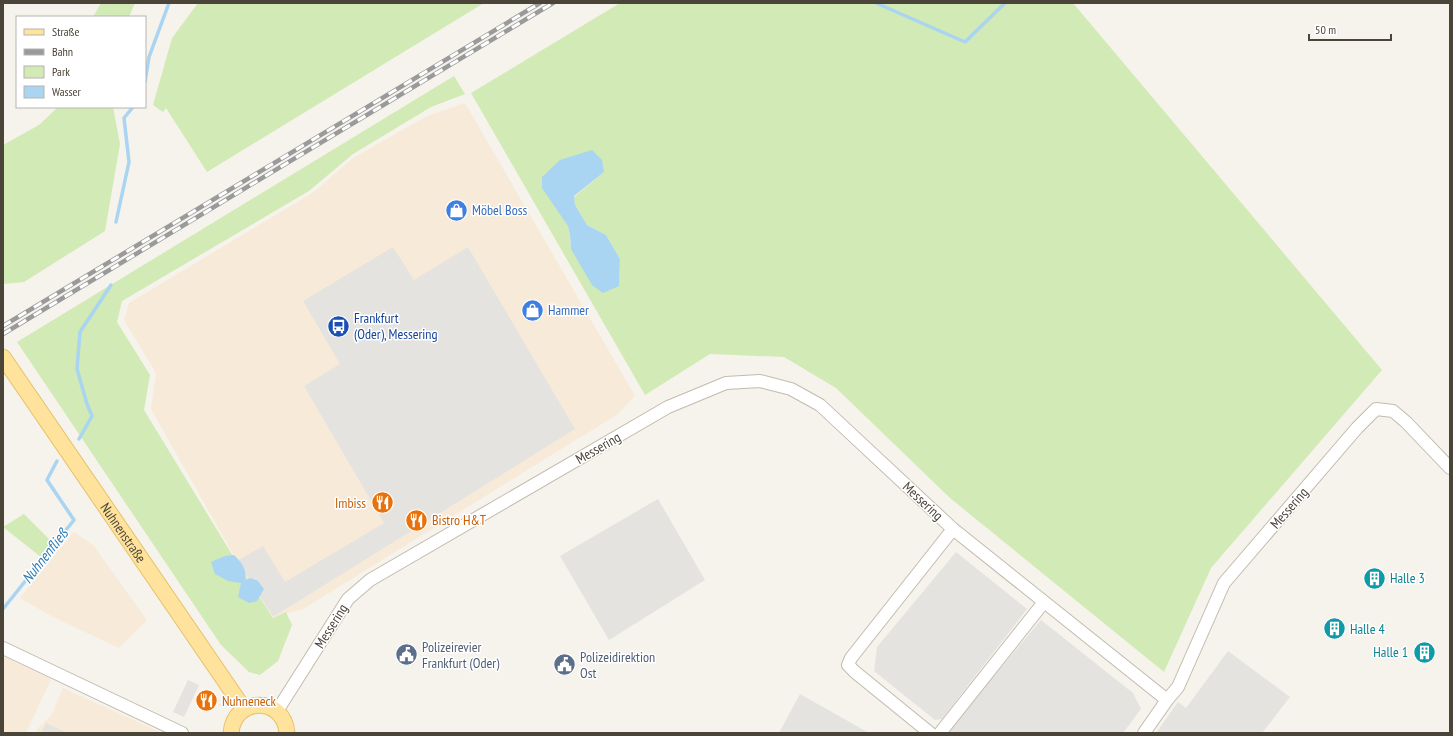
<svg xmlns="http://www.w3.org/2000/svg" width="1453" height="736" font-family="'PT Sans Narrow',sans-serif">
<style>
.commercial{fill:#f7ead8}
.green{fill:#d2eab5;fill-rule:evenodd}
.parking{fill:#e5e3e0}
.water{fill:#a9d4f2}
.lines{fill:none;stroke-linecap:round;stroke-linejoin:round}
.stream{stroke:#a9d4f2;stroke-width:3.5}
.minor-casing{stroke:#c2bbae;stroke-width:14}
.major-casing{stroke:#e6c16a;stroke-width:17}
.minor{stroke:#fff;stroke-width:12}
.major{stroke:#ffe39c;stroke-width:15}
.rail-casing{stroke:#9a9a9a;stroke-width:4.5}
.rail{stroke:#fff;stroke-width:3;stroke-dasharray:9;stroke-linecap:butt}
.labels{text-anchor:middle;stroke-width:3;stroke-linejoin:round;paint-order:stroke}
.shop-label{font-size:14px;fill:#366cbe;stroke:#fff;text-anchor:start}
.transit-label{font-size:14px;fill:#164399;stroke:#fff;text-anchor:start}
.street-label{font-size:14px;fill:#4b4439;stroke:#fff}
.food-label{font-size:14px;fill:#c56008;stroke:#fff;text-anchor:start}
.culture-label{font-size:14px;fill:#0d838f;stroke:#fff;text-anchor:start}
.service-label{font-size:14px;fill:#4e5e75;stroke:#fff;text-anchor:start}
.water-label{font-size:15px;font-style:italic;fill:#2e7ab2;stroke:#fff}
</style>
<rect width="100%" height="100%" fill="#f6f3ec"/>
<g class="commercial">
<path d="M465 103 635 396 618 414 303 609 273 617 237 561 151 409 156 373 124 320 129 303 314 192 353 158 427 116Z"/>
<path d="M74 532 93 545 147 620 119 648 53 617 20 598Z"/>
<path d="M3 656 51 679 26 733H3Z"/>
<path d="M63 688 162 733H36L38 728 51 716Z"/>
</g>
<g class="green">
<path d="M101 3H135L129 17H93Z"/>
<path d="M198 3H484L207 172 166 108 163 112 153 105 172 38Z"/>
<path d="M620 3H1073L1382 370 1211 568 1164 672 950 498 836 388 784 357 710 354 645 395 471 93ZM560 160 604 172 574 197 575 205 587 225 606 235 620 259 619 286 571 249 570 235 568 226Z"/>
<path d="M454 76 465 94 431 107 353 154 309 191 122 301 117 322 150 375 144 410 236 561 273 618 286 612 292 625 278 661 260 675 249 672 221 645 17 342Z"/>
<path d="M58 107H113L120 144 105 231 24 282 3 284V145L39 125Z"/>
<path d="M24 514 52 542 41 557 3 527Z"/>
</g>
<g class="parking">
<path d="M393 247 414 280 468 247 575 429 273 617 237 561 263 546 285 582 384 523 304 386 340 364 303 301Z"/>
<path d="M658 499 705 580 609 640 560 556Z"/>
<path d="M956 552 1027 609 942 719 935 720 874 671 877 647Z"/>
<path d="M1041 620 1133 693 1141 709 1123 733H946Z"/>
<path d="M1228 651 1290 697 1262 733H1156L1178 702 1186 708Z"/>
<path d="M188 680 199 685 184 717 173 712Z"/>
<path d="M800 694 869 733H779Z"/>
<path d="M46 723 67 733H41Z"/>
</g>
<g class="water">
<path d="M592 150 602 160 604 172 574 196 575 205 587 225 606 235 620 259 619 286 603 293 592 285 571 249 570 235 568 226 542 188V177L560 160Z"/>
<path d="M234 555C242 563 247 569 245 580L251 578 258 581 264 589 257 601 249 603 238 597 241 583 228 581 215 574 211 562 225 556Z"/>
</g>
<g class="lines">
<g class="stream">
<path d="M876 3 965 42 1005 3"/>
<path d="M145 82 149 57 169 3"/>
<path d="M116 222 129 162 124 118 133 107"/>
<path d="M79 439 92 416 87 404 77 369 80 332 111 285"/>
<path d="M3 609 74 520 47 480 57 461"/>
</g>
<defs>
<g id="minor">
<path d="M3 648 182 733"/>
<path d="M1167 700 1178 687 1224 583 1357 428 1376 409 1393 411 1406 422 1450 468"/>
<path d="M277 711 348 599 370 580 668 407 726 383 760 381 791 389 820 405 953 529 1167 700 1144 733"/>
<path d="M930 733 855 672 848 665 851 658 953 529"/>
<path d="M940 733 1044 602"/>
</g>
<g id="major">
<path id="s1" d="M3 357 244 709"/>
<path d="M231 733C234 696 284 696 287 733"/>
</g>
</defs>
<use href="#minor" class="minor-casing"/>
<use href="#major" class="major-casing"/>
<use href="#minor" class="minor"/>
<use href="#major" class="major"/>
<defs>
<g id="rail">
<path d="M3 326 540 3"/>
<path d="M3 334 553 3"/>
</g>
</defs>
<use href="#rail" class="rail-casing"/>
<use href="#rail" class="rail"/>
</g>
<defs>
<symbol id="shop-disc" viewBox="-11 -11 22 22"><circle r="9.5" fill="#3f7fe0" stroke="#fff"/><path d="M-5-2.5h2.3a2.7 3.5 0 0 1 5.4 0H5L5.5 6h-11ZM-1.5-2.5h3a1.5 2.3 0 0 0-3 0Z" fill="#fff"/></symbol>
<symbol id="bus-disc" viewBox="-11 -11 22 22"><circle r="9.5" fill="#1a4fb4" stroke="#fff"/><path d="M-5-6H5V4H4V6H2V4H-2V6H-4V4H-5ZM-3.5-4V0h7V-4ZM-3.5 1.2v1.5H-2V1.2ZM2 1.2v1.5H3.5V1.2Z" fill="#fff"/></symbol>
<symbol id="restaurant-disc" viewBox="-11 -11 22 22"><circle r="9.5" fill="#e8710a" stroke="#fff"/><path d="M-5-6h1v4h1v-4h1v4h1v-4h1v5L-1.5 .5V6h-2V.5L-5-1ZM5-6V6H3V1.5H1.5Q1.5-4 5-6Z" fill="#fff"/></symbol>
<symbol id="building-disc" viewBox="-11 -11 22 22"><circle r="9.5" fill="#0f9aa8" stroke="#fff"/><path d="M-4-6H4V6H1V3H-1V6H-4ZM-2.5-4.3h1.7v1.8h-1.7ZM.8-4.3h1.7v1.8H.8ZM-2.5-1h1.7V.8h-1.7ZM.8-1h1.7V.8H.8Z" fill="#fff"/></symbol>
<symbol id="civic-disc" viewBox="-11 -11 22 22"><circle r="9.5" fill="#5c6f8a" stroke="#fff"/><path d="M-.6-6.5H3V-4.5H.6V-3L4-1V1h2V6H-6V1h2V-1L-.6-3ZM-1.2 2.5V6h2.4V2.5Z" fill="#fff"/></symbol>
</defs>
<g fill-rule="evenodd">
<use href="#shop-disc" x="444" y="198" width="25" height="25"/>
<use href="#shop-disc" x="520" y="298" width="25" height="25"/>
<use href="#bus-disc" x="326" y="314" width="25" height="25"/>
<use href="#restaurant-disc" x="370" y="490" width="25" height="25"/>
<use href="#restaurant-disc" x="404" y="508" width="25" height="25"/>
<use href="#building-disc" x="1362" y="566" width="25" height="25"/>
<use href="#building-disc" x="1322" y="616" width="25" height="25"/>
<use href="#building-disc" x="1412" y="640" width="25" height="25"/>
<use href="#civic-disc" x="394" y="642" width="25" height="25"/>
<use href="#civic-disc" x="552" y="652" width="25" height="25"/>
<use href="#restaurant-disc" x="194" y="688" width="25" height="25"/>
</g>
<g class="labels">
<g class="shop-label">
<text x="472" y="215">Möbel Boss</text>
<text x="548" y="315">Hammer</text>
</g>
<g class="transit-label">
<text x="354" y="323">Frankfurt<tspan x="354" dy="16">(Oder), Messering</tspan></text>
</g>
<g class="street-label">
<text transform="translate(598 448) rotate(-30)" y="5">Messering</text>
<text transform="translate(923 501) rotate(43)" y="5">Messering</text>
<text transform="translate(1289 508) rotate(-49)" y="5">Messering</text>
<text dy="5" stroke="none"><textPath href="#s1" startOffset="213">Nuhnenstraße</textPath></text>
<text transform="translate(331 626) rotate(-58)" y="5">Messering</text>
</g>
<g class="food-label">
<text x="366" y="508" text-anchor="end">Imbiss</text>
<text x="432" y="525">Bistro H&amp;T</text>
<text x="222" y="706">Nuhneneck</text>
</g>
<g class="culture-label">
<text x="1390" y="583">Halle 3</text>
<text x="1350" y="634">Halle 4</text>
<text x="1408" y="657" text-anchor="end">Halle 1</text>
</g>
<g class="service-label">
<text x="422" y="652">Polizeirevier<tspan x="422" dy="16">Frankfurt (Oder)</tspan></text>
<text x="580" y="662">Polizeidirektion<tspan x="580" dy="16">Ost</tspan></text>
</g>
<g class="water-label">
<text transform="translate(45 556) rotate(-52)" y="5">Nuhnenfließ</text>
</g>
</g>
<rect width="1453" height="736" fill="none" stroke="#4b4439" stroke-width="8"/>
<rect x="16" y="16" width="130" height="92" fill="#ffffff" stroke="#b7b4b0"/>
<rect x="24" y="29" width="20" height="6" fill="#ffe39c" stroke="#b7b4b0"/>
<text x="52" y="36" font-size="12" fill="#4b4439">Straße</text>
<rect x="24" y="49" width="20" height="6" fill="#9a9a9a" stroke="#b7b4b0"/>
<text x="52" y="56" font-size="12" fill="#4b4439">Bahn</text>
<rect x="24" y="66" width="20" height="12" fill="#d2eab5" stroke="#b7b4b0"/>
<text x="52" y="76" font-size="12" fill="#4b4439">Park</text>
<rect x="24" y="86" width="20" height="12" fill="#a9d4f2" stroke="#b7b4b0"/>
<text x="52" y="96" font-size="12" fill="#4b4439">Wasser</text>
<path d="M1309 34v6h82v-6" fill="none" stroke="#4b4439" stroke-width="2"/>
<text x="1315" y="34" font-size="12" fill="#4b4439" stroke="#ffffff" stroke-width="3" paint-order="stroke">50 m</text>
</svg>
